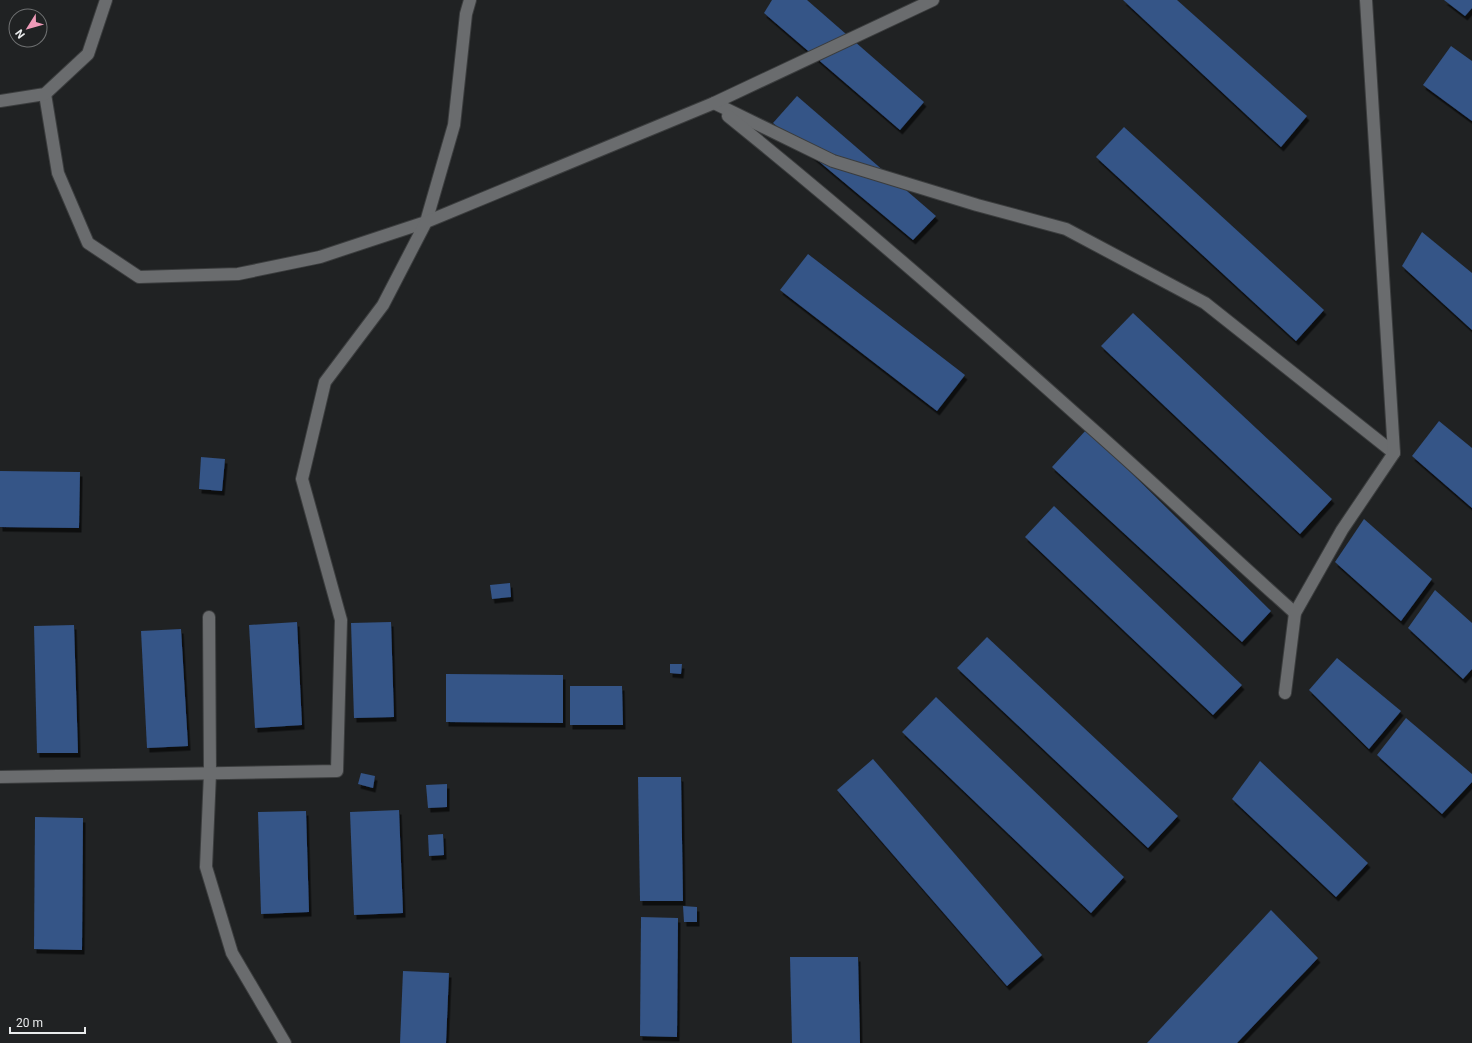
<svg xmlns="http://www.w3.org/2000/svg" width="1472" height="1043" font-family="Roboto,sans-serif">
<style>
.building{fill:#345487;filter:url(#shadow)}
.lines{fill:none;stroke-linecap:round;stroke-linejoin:round}
.minor-casing{stroke:#3b3d3e;stroke-width:14}
.minor{stroke:#6a6c6e;stroke-width:12}
</style>
<defs>
<filter id="shadow"><feDropShadow dx="2.5" dy="4.5" stdDeviation="0" flood-color="#0009"/></filter>
</defs>
<rect width="100%" height="100%" fill="#202223"/>
<g class="building">
<path d="M772 0H807L924 102 900 130 764 13Z"/>
<path d="M1123 0H1177L1307 116 1281 147Z"/>
<path d="M1444 0H1472V8L1465 16Z"/>
<path d="M1451 46 1472 61V121L1423 85Z"/>
<path d="M797 96 936 216 913 240 773 123Z"/>
<path d="M1124 127 1324 310 1296 341 1096 157Z"/>
<path d="M1422 232 1472 273V330L1402 266Z"/>
<path d="M808 254 965 375 937 411 780 290Z"/>
<path d="M1133 313 1332 499 1300 534 1101 346Z"/>
<path d="M1439 421 1472 448V508L1412 456Z"/>
<path d="M1087 429 1271 611 1242 642 1052 467Z"/>
<path d="M201 457 225 459 222 491 199 489Z"/>
<path d="M0 471 80 472 79 528 0 527Z"/>
<path d="M1054 506 1242 685 1213 715 1025 537Z"/>
<path d="M1364 519 1432 579 1401 621 1335 562Z"/>
<path d="M510 583 511 597 492 599 490 585Z"/>
<path d="M1435 590 1472 623V669L1463 679 1408 628Z"/>
<path d="M297 622 302 725 255 728 249 625Z"/>
<path d="M391 622 394 717 354 718 351 623Z"/>
<path d="M74 625 78 753H37L34 626Z"/>
<path d="M181 629 188 746 147 748 141 631Z"/>
<path d="M987 637 1178 816 1148 848 957 668Z"/>
<path d="M1337 658 1401 711 1369 749 1309 690Z"/>
<path d="M670 664H682L681 674 670 673Z"/>
<path d="M446 674 563 675V723L446 722Z"/>
<path d="M570 686H622L623 725H570Z"/>
<path d="M936 697 1124 877 1091 913 902 732Z"/>
<path d="M1406 718 1472 774V782L1442 814 1377 755Z"/>
<path d="M873 759 1042 955 1007 986 837 790Z"/>
<path d="M1260 761 1368 863 1336 897 1232 799Z"/>
<path d="M361 773 375 776 373 788 358 784Z"/>
<path d="M638 777H681L683 901H640Z"/>
<path d="M447 784V807L428 808 426 785Z"/>
<path d="M399 810 403 913 354 915 350 812Z"/>
<path d="M306 811 309 912 261 914 258 812Z"/>
<path d="M35 817 83 818 82 950 34 949Z"/>
<path d="M443 834 444 855 429 856 428 835Z"/>
<path d="M683 906 697 907V922H684Z"/>
<path d="M1271 910 1318 958 1237 1043H1147Z"/>
<path d="M641 917 678 918 677 1037 640 1036Z"/>
<path d="M790 957H858L860 1043H792Z"/>
<path d="M403 971 449 973 446 1043H400Z"/>
</g>
<g class="lines">
<defs>
<g id="minor">
<path d="M45 94 58 173 88 243 139 277 238 274 320 257 426 222 454 125 466 14 470 0"/>
<path d="M0 101 45 94 88 54 106 0"/>
<path d="M714 103 833 161 977 205 1066 229 1205 303 1394 453"/>
<path d="M728 116C848 213 964 314 1079 417 1152 481 1222 548 1295 613"/>
<path d="M209 617 210 773 206 867 232 953 285 1043"/>
<path d="M1285 693 1295 613 1342 530 1394 453 1366 0"/>
<path d="M0 777 337 771 341 620 302 479 325 382 383 305 426 222 714 103 933 0"/>
</g>
</defs>
<use href="#minor" class="minor-casing"/>
<use href="#minor" class="minor"/>
</g>
<g transform="translate(28 28) rotate(233)"><circle r="19" fill="#202223" stroke="#707273"/>
<path d="M0-3L7 15L0 10L-7 15Z" fill="#ef9ab8"/>
<text y="-6" font-size="11" font-weight="bold" text-anchor="middle" fill="#e9ebec">N</text>
</g>
<path d="M10 1027v6h75v-6" fill="none" stroke="#e9ebec" stroke-width="2"/>
<text x="16" y="1027" font-size="12" fill="#e9ebec" stroke="#202223" stroke-width="3" paint-order="stroke">20 m</text>
</svg>
